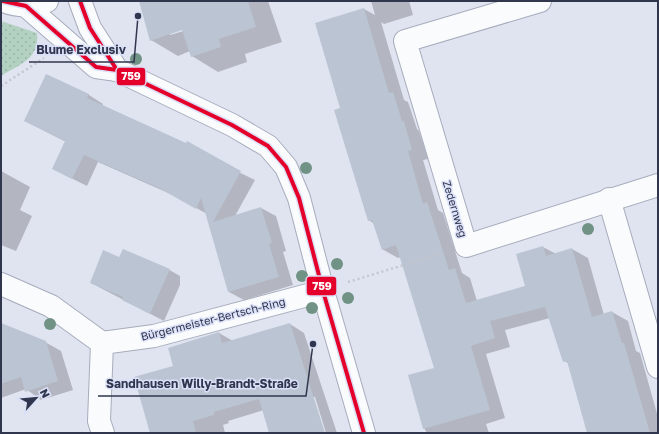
<svg xmlns="http://www.w3.org/2000/svg" width="659" height="434" font-family="'Golos Text',sans-serif">
<style>
.grass{fill:url(#grass-dots)}
.shadow{fill:#0003;fill-rule:evenodd}
.building{fill:#bac4d2}
.lines{fill:none;stroke-linecap:round;stroke-linejoin:round}
.minor-casing{stroke:#a7acbc;stroke-width:24}
.path{stroke:#c4c6cd;stroke-width:2.5;stroke-dasharray:2 3;stroke-linecap:butt}
.minor{stroke:#fafbfd;stroke-width:22}
.bus-1-casing{stroke:#dae0f7;stroke-width:7}
.bus-1{stroke:#e4002b;stroke-width:4}
.tree{fill:#719385}
.labels{text-anchor:middle;stroke-width:3;stroke-linejoin:round;paint-order:stroke}
.street-label{font-size:11px;fill:#30364d;stroke:#dae0f7}
.leader{fill:none;stroke:#30364d;stroke-width:1.5}
.callout-dot{fill:#30364d;stroke:#dae0f7;stroke-width:1.5}
.callout-label{font-size:12px;text-anchor:middle;font-weight:bold;fill:#30364d;stroke:#dae0f7;stroke-width:3;stroke-linejoin:round;paint-order:stroke}
.line-badge{stroke:#dae0f7;stroke-width:1.5}
.badge-label{font-size:11px;text-anchor:middle;font-weight:bold;fill:#fff}
</style>
<defs>
<pattern id="grass-dots" width="8" height="8" patternUnits="userSpaceOnUse"><rect width="8" height="8" fill="#b2d1c1"/><path d="M2 2h.1M6 6h.1" fill="none" stroke="#99b4a8" stroke-width="1.8" stroke-linecap="round"/></pattern>
</defs>
<rect width="100%" height="100%" fill="#e0e4f1"/>
<path class="grass" d="M1 21 37 33C40 59 20 64 1 76Z"/>
<g class="shadow">
<path d="M140 1H268L282 42 245 54 247 62 218 72 192 56 190 51 178 56 151 40ZM187 28V30L170 35V33Z"/>
<path d="M371 1H409L413 15 384 24 381 22 404 100 408 102 417 129 419 131 428 159 423 160 438 210 443 213 462 273 470 278 477 301 526 286 517 255 543 247 556 254 572 249 588 258 604 315 612 312 628 321 636 351 640 353 658 417V433H589L568 363 564 361 550 318 505 330 510 347 486 354 505 418 486 424 489 433H427L424 428 435 368 401 257 398 258 382 249 374 224 369 220 341 109 364 9 375 15Z"/>
<path d="M47 75 89 95 103 104 102 106 255 180 235 216 261 208 276 216 286 251 283 252 293 285 244 300 229 292 207 214 175 196 98 162 87 186 53 169 66 142 25 121Z"/>
<path d="M1 171 30 187 20 210 32 216 16 251 1 245Z"/>
<path d="M120 258 166 268 180 276V285L164 321 91 283Z"/>
<path d="M290 324 304 333 337 433H326L315 397H313L324 433H270L264 410 228 421 229 423 223 425 225 433H152L174 367 219 333 233 341Z"/>
<path d="M1 336 45 342 61 351 73 390 41 400 26 389 1 398Z"/>
</g>
<g class="building">
<path d="M139 1H248L256 27 219 39 221 47 191 57 182 30 150 41Z"/>
<path d="M364 8 389 93 393 92 402 121H404L412 150 408 151 423 204 427 202 449 270 455 268 466 303 525 286 516 254 543 246 546 256 572 248 592 317 612 311 622 343H624L650 433H587L567 361 563 362 545 307 490 321 495 338 471 346 490 410 423 429 408 375 434 368 396 245 382 250 372 220 368 221 334 110 340 108 315 23Z"/>
<path d="M46 74 89 94 87 98 186 143 187 141 241 171 213 222 261 207 272 243 269 244 279 277 228 292 201 198 196 209 159 188 84 155 72 179 52 169 65 141 24 121Z"/>
<path d="M123 249 170 269 150 314 122 300 123 297 90 283 103 250 119 257Z"/>
<path d="M1 323 46 341 58 381 25 392 21 377 1 384Z"/>
<path d="M290 323 325 433H269L259 399 214 412V415L193 421 196 433H150L134 377 173 366 168 348 219 332 222 343Z"/>
</g>
<g class="lines">
<defs>
<g id="minor">
<path d="M3 1C16 6 35 8 47 1"/>
<path d="M80 1 90 28 117 70"/>
<path d="M540 1 405 41 466 246 658 185"/>
<path d="M26 6 96 67 117 70 232 125 268 146 286 167 299 198 323 291 364 433"/>
<path d="M609 199 658 367"/>
<path d="M1 284 51 306 102 343 99 421 103 433"/>
<path d="M102 343 154 336 323 291"/>
</g>
</defs>
<use href="#minor" class="minor-casing"/>
<g class="path">
<path d="M1 86 44 58"/>
<path d="M348 282 440 254"/>
</g>
<use href="#minor" class="minor"/>
<defs>
<g id="bus-1">
<path d="M3 1 26 6 96 67 117 70 232 125 268 146 286 167 299 198 323 291 364 433"/>
<path d="M80 1 90 28 115 67"/>
</g>
</defs>
<use href="#bus-1" class="bus-1-casing"/>
<use href="#bus-1" class="bus-1"/>
</g>
<g class="tree">
<circle cx="136" cy="59" r="6"/>
<circle cx="306" cy="168" r="6"/>
<circle cx="588" cy="229" r="6"/>
<circle cx="337" cy="264" r="6"/>
<circle cx="302" cy="276" r="6"/>
<circle cx="348" cy="298" r="6"/>
<circle cx="312" cy="308" r="6"/>
<circle cx="50" cy="324" r="6"/>
</g>
<g class="labels">
<g class="street-label">
<text transform="translate(455 209) rotate(73)" y="4">Zedernweg</text>
<text transform="translate(213 319) rotate(-14)" y="4">Bürgermeister-Bertsch-Ring</text>
</g>
</g>
<path class="leader" d="M138 16L134 62H29M313 344L306 396H98"/>
<g class="callout-dot">
<circle cx="138" cy="16" r="4"/>
<circle cx="313" cy="344" r="4"/>
</g>
<g class="callout-label">
<text x="81" y="54">Blume Exclusiv</text>
<text x="202" y="388">Sandhausen Willy-Brandt-Straße</text>
</g>
<g class="line-badge">
<rect x="116" y="67" width="30" height="19" rx="4" fill="#e4002b"/>
<rect x="306" y="276" width="31" height="20" rx="4" fill="#e4002b"/>
</g>
<g class="badge-label">
<text x="131" y="80">759</text>
<text x="322" y="290">759</text>
</g>
<rect width="659" height="434" fill="none" stroke="#30364d" stroke-width="4"/>
<g transform="translate(36 398) rotate(63)" stroke="#dae0f7" stroke-width="3" paint-order="stroke">
<path d="M0-3L7 15L0 10L-7 15Z" fill="#30364d"/>
<text y="-6" font-size="11" font-weight="bold" text-anchor="middle" fill="#30364d">N</text>
</g>
</svg>
